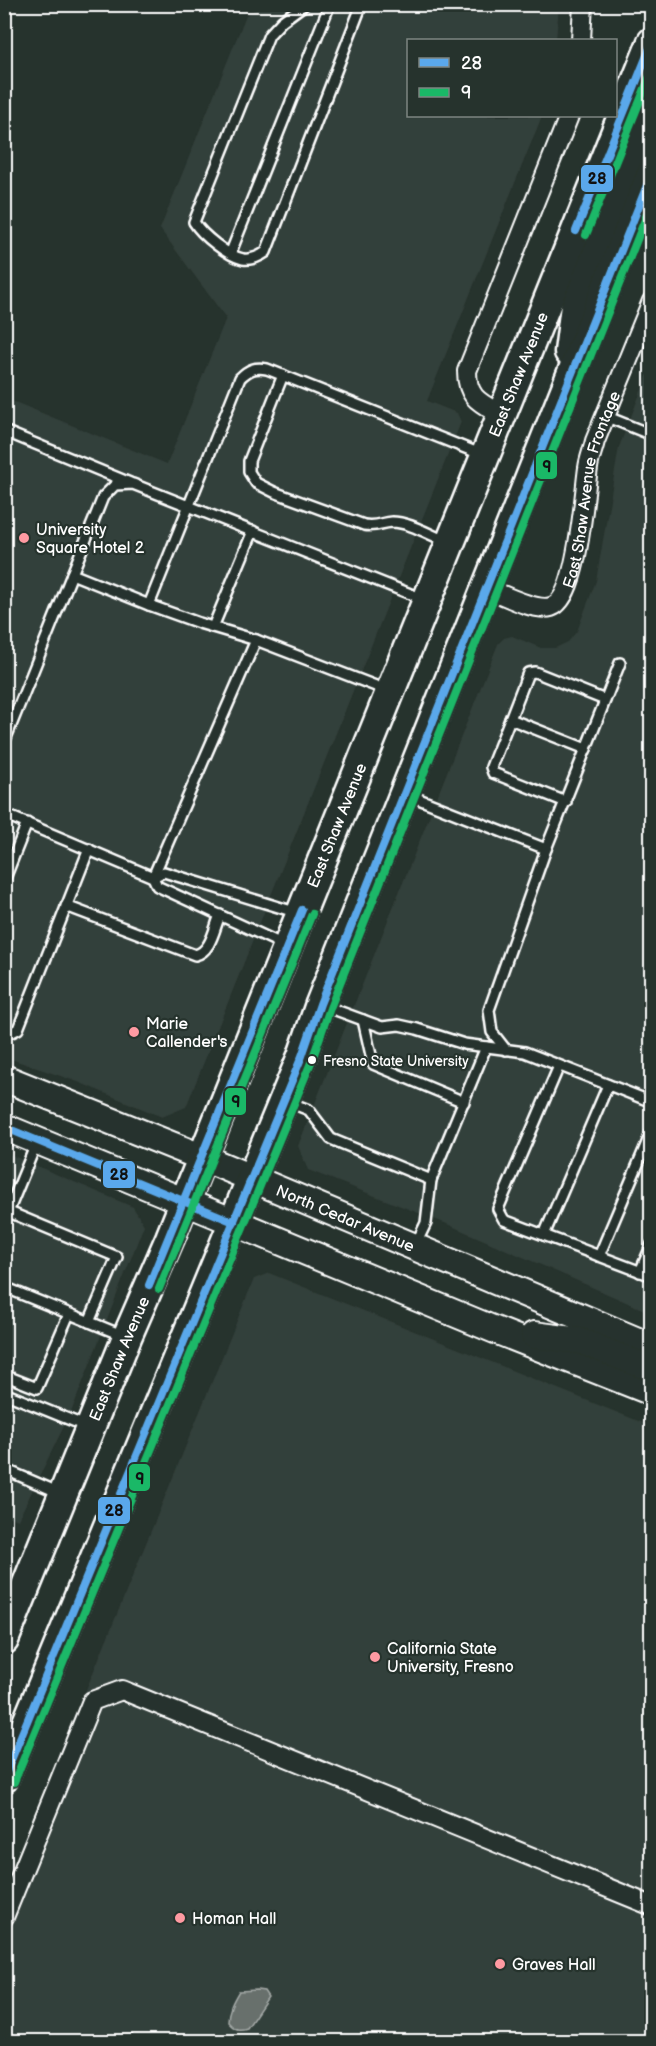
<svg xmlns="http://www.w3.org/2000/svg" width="656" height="2046" font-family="'Balsamiq Sans',sans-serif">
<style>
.built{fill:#333f3a}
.water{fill:#67706c;stroke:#a4a9a7;stroke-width:1.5}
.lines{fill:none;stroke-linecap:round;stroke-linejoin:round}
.lane-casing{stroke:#fff;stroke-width:14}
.street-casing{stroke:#fff;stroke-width:22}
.secondary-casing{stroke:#fff;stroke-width:30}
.primary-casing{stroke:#fff;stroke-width:33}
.lane{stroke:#26332d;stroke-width:9}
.street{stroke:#26332d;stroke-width:18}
.secondary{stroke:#26332d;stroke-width:26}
.primary{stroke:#26332d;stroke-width:28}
.bus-1-casing{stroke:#26332d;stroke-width:12}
.bus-2-casing{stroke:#26332d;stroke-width:12}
.bus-1{stroke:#5aa8eb;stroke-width:8}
.bus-2{stroke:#1ab867;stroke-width:8}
.poi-dot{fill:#ff9aa2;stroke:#26332d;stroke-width:2}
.bus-dot{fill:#fff;stroke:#26332d;stroke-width:2}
.labels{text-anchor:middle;stroke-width:4.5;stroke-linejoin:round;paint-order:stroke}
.bus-label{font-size:14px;fill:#fff;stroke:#26332d;text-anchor:start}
.street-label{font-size:16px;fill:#fff;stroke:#26332d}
.poi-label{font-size:16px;fill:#fff;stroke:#26332d;text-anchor:start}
.line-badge{stroke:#26332d;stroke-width:2}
.pale-badge-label{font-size:16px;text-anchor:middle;font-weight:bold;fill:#111}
</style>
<rect width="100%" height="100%" fill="#26332d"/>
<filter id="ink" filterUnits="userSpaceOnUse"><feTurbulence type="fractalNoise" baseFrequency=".0167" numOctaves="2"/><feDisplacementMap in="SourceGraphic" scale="12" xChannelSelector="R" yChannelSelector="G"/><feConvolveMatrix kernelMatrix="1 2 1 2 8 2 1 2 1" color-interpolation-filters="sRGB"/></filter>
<g filter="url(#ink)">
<g class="built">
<path d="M265 4 559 5 556 40H408V116H542L427 401 457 413 461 422 186 1107 162 1117 78 1082 5 1057V398L167 464 226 318 160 229 246 15Z"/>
<path d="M651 366V1313L447 1224 308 1170 298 1146 498 644 504 638 512 636 541 648H555L568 642 577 631 596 581 619 447Z"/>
<path d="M4 1152 133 1207 144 1225 72 1410 18 1520 4 1515Z"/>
<path d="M269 1273 651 1426V2041L5 2042V1888L254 1279Z"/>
</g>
<path class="water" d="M257 1990 264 1991 268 1997 247 2028C238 2031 234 2029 228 2022 228 2010 233 2001 239 1991Z"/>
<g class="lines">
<defs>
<g id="lane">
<path d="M305 4 282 21 269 35 194 222C202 235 228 256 243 259 252 260 259 257 266 252L362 4"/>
<path d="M231 252 330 4"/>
<path d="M283 375 249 461V472L256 483 274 492 364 525C377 527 380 523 392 522 409 522 430 535 446 541"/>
<path d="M605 416 652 435"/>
<path d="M4 431 130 483"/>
<path d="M72 574 149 605 199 623 256 640 386 690"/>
<path d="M149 605 240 378C249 369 255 367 267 369L483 455"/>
<path d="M213 627 253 531"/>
<path d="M510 719 528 673 535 672 605 700"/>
<path d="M4 743 103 497 115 485 133 484 423 599"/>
<path d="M406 794 546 849"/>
<path d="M566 802 493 773 491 767 510 719 586 749"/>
<path d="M4 814 153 877 256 640"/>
<path d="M4 881 27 823"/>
<path d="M66 906 195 955C211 952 214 929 220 915"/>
<path d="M286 946 157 886 153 877 164 872 298 913"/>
<path d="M322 1005 382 1027 399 1025 417 1029 464 1044 525 1052 652 1102"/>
<path d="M363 1020 373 1064 464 1102"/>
<path d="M4 1030 12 1032 18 1029 89 849"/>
<path d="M506 1050 492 1032 489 1010 546 849 620 663"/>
<path d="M559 1066 498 1209 504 1220 652 1276"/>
<path d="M286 1101 309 1110 331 1139 431 1180 426 1223 415 1246"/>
<path d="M431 1180 486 1047"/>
<path d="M9 1212 117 1257 89 1322"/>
<path d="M4 1222 36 1144"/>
<path d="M544 1235 608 1085"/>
<path d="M599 1256 652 1131"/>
<path d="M640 1272 652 1244"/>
<path d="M4 1287 124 1336"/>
<path d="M4 1375 37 1388 69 1314"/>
<path d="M4 1393 88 1427"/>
<path d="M4 1469 60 1493"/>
</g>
<g id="street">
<path d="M581 40 583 4"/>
<path d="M502 415C481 403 467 399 467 371L569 116"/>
<path id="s1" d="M486 588C502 594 535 612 551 607 578 599 584 494 588 468 589 459 593 450 595 441L652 301"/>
<path d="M4 1917 92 1701 122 1690 652 1906"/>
</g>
<g id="secondary">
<path id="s2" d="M4 1078 201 1157 652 1347"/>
<path d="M4 1127 495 1330 652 1392"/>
<path d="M534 1335 580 1341 652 1369"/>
</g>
<g id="primary">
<path d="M569 352 576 298 652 110"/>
<path id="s3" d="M4 1640 127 1337 170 1238 652 42"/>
<path d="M4 1778 302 1056 320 1004 652 172"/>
</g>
</defs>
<use href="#lane" class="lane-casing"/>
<use href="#street" class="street-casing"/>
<use href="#secondary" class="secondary-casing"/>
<use href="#primary" class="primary-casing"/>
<use href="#lane" class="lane"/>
<use href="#street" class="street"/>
<use href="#secondary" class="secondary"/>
<use href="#primary" class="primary"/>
<defs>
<g id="bus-1">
<path d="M576 231 652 43"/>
<path d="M4 1127 234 1222"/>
<path d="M149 1285 302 910"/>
<path d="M4 1777 302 1056 320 1004 652 173"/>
</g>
<g id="bus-2">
<path d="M586 235 652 71"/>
<path d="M159 1289 312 914"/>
<path d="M14 1782 312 1060 330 1008 652 202"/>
</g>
</defs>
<use href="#bus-1" class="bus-1-casing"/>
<use href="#bus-2" class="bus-2-casing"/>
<use href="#bus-1" class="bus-1"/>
<use href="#bus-2" class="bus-2"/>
</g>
</g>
<g class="poi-dot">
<circle cx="24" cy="538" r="6"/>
<circle cx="134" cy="1032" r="6"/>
<circle cx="375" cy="1657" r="6"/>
<circle cx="180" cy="1918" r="6"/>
<circle cx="500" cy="1964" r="6"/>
</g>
<circle class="bus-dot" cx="312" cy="1060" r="5"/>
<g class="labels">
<g class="bus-label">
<text x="323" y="1066">Fresno State University</text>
</g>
<g class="street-label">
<text dy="6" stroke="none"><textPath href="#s3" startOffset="1366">East Shaw Avenue</textPath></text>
<text dy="6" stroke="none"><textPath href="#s1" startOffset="196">East Shaw Avenue Frontage</textPath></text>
<text dy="6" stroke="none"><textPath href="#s3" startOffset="880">East Shaw Avenue</textPath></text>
<text dy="6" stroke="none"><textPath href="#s2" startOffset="369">North Cedar Avenue</textPath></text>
<text dy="6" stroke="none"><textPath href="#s3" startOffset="304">East Shaw Avenue</textPath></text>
</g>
<g class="poi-label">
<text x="36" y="535">University<tspan x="36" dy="18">Square Hotel 2</tspan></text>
<text x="146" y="1029">Marie<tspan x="146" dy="18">Callender's</tspan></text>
<text x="387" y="1654">California State<tspan x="387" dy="18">University, Fresno</tspan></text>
<text x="192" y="1924">Homan Hall</text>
<text x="512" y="1970">Graves Hall</text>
</g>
</g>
<g class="line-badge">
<rect x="580" y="164" width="34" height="29" rx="6" fill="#5aa8eb"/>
<rect x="535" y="451" width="23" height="29" rx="6" fill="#1ab867"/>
<rect x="224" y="1087" width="23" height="29" rx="6" fill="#1ab867"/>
<rect x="102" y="1160" width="34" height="29" rx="6" fill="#5aa8eb"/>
<rect x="128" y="1463" width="23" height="29" rx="6" fill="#1ab867"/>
<rect x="97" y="1496" width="34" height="29" rx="6" fill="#5aa8eb"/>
</g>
<g class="pale-badge-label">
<text x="597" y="184">28</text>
<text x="547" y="472">9</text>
<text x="236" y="1107">9</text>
<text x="119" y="1180">28</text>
<text x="140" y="1484">9</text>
<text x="114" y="1516">28</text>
</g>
<rect width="656" height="2046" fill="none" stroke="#26332d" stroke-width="24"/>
<rect x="12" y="12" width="632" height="2022" fill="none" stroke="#fff" stroke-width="2" filter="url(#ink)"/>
<rect x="407" y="39" width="210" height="78" fill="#26332d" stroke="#7d8581" stroke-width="1.5"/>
<rect x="419" y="58" width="30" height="9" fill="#5aa8eb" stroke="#7d8581" stroke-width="1.5"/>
<text x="461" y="69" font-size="18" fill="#ffffff">28</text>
<rect x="419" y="88" width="30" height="9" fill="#1ab867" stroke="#7d8581" stroke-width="1.5"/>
<text x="461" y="99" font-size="18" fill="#ffffff">9</text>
</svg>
